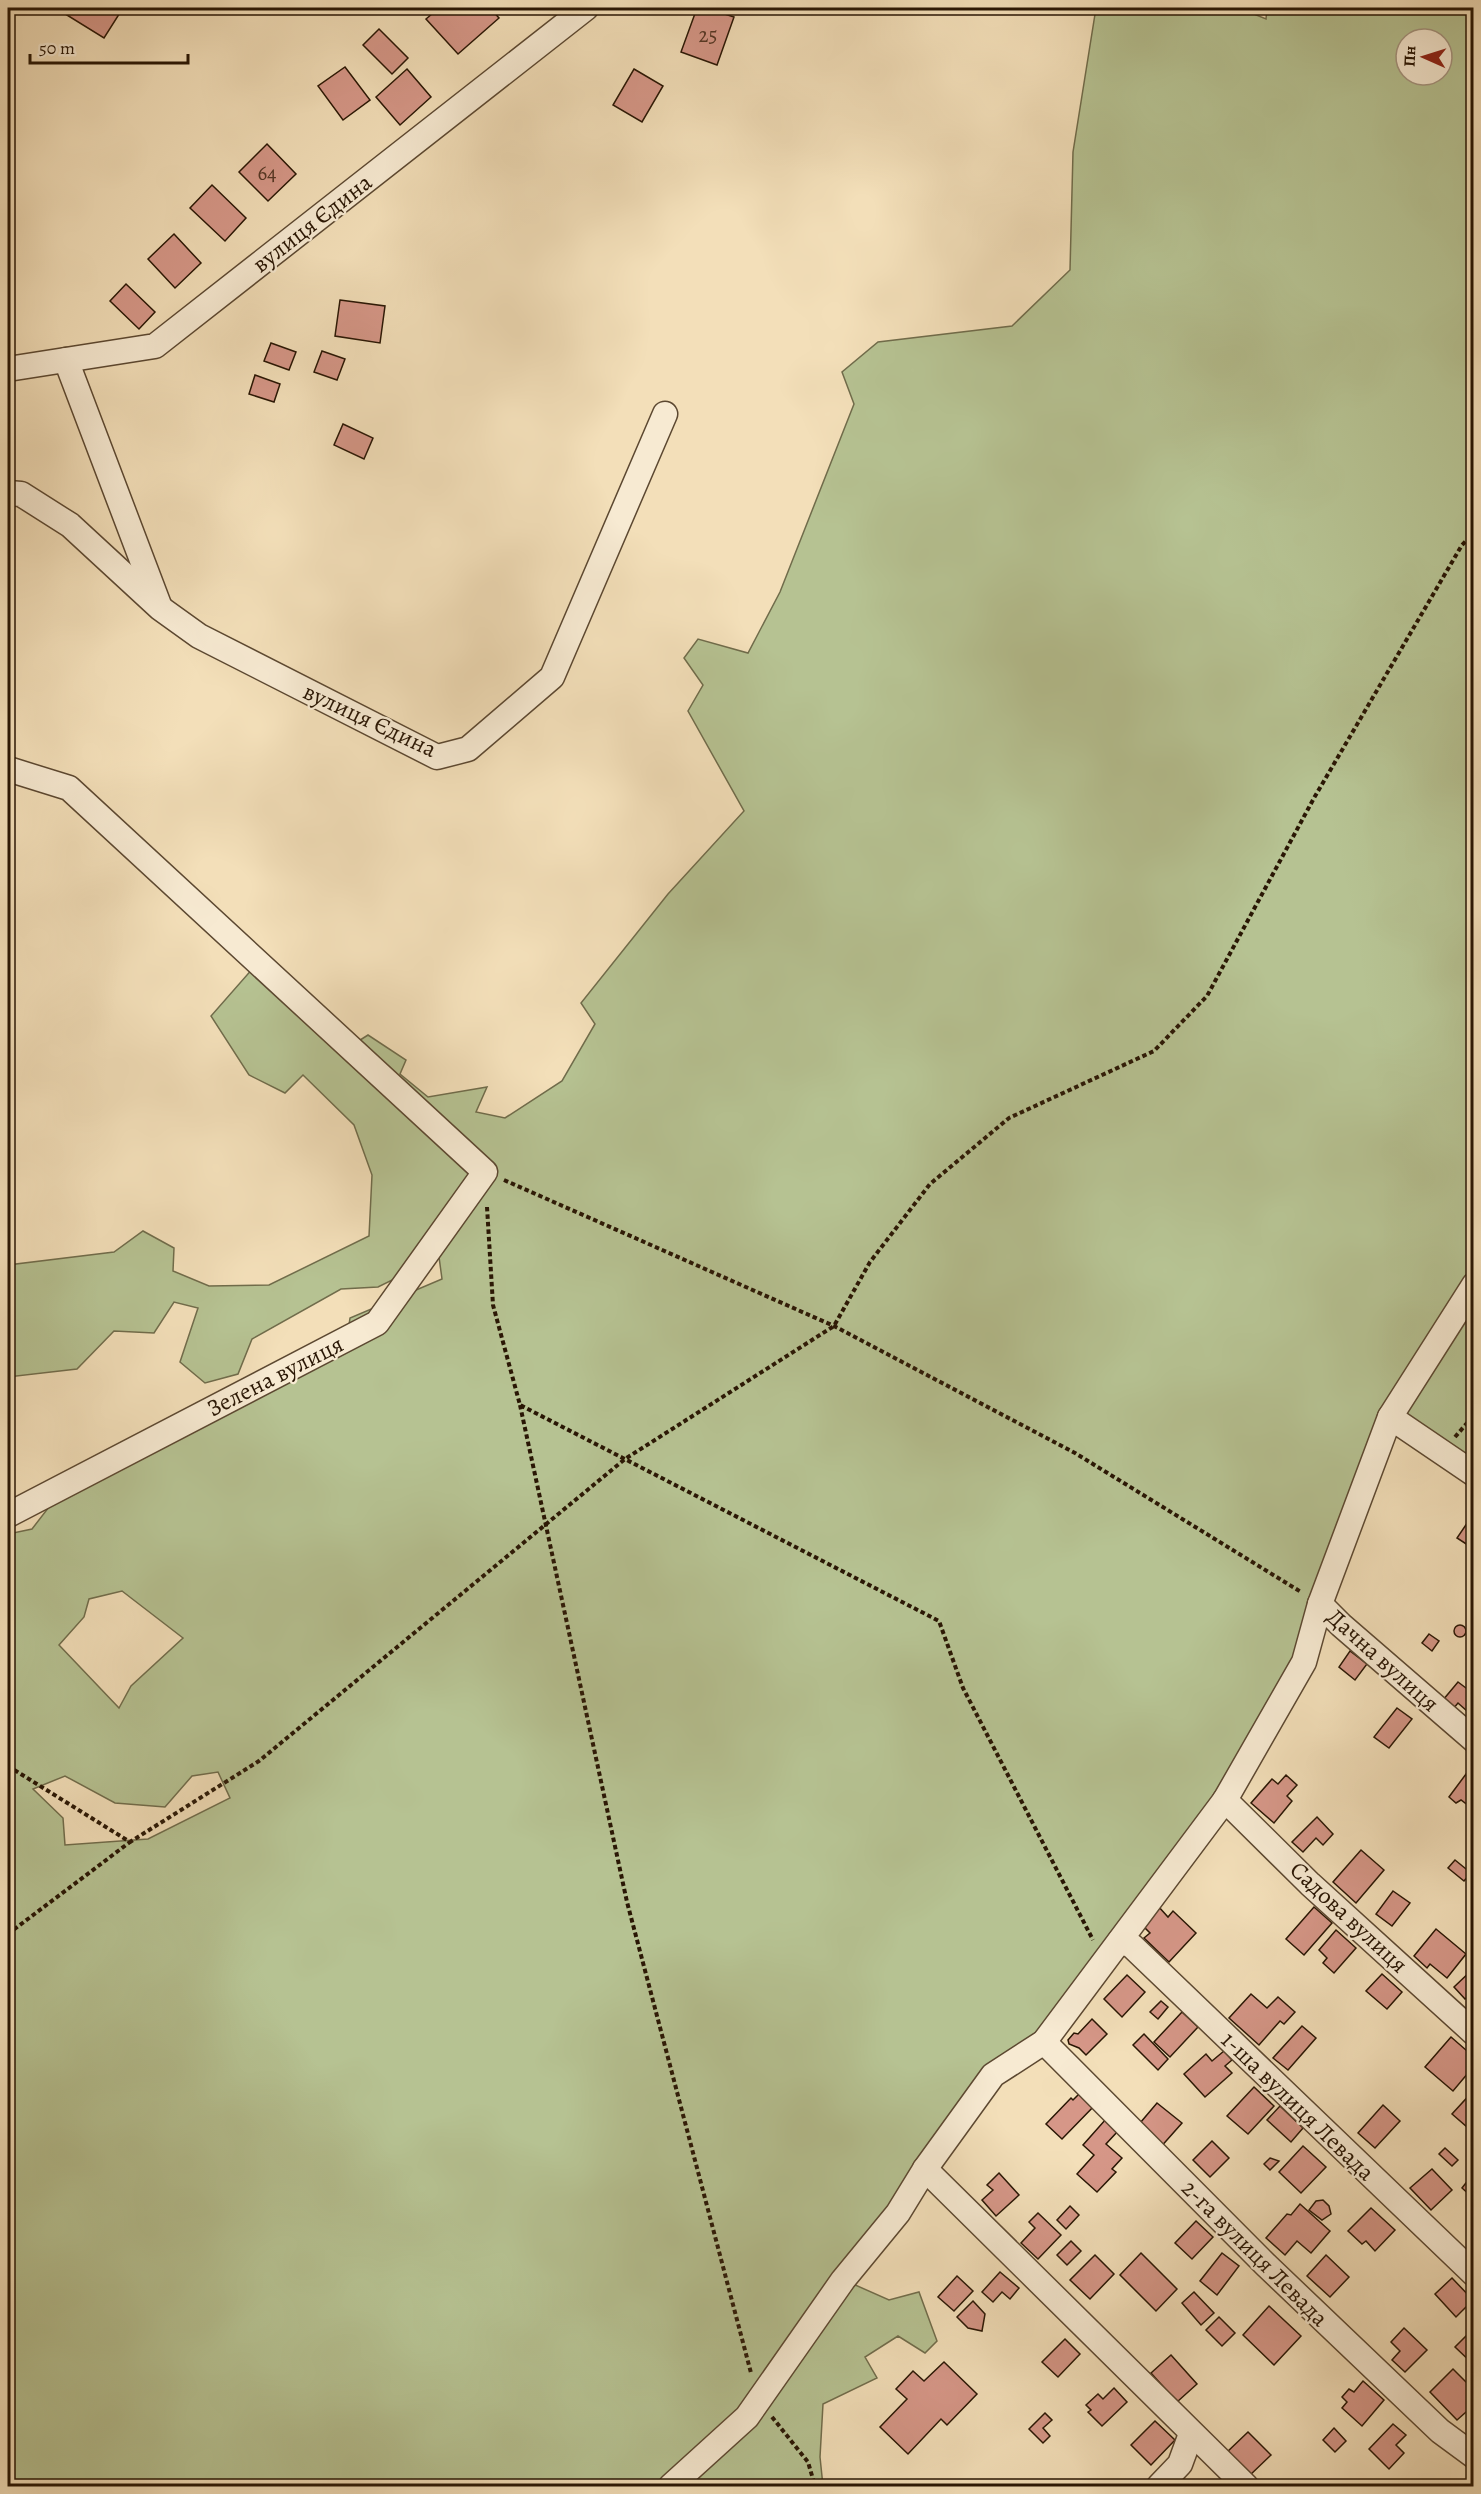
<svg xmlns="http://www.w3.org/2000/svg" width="1481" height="2494" font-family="Alegreya,serif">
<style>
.green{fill:#b6c292;stroke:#706c4b;stroke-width:1.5;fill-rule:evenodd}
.building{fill:#d69788;stroke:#291604;stroke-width:1.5}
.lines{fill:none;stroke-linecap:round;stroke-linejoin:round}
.minor-casing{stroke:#5c4831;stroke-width:27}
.path{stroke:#291604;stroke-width:4;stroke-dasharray:4.5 3;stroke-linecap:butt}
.minor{stroke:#f7ead2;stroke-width:24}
.labels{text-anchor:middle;stroke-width:4.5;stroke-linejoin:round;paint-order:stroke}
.number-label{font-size:21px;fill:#543625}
.street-label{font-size:24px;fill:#291604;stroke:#f7ead2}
</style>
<rect width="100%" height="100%" fill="#f3dfb9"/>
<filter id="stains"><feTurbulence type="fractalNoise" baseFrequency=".00333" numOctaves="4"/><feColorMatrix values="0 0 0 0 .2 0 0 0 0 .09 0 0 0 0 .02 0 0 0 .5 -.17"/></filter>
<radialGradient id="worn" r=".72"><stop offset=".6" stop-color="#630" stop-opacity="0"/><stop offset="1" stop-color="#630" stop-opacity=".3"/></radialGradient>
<path class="green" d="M1096 8H1239L1266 19 1267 8H1473V1474L1390 1417 1304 1662 1075 2003 993 2075 844 2280 889 2300 919 2292 937 2341 925 2353 898 2336 865 2357 877 2378 823 2404 820 2457 823 2486H8V1534L32 1529 69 1481 348 1332 350 1318 442 1279 439 1257 378 1287 341 1289 252 1339 238 1374 205 1383 180 1362 198 1308 174 1302 154 1333 114 1331 77 1369 8 1377V1265L114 1252 143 1231 174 1248 173 1271 209 1286 269 1285 369 1236 372 1175 354 1125 303 1075 285 1093 249 1075 211 1016 254 967 343 1051 368 1035 406 1060 400 1074 428 1097 487 1087 476 1112 505 1118 562 1081 595 1024 581 1003 668 894 744 811 688 711 703 685 684 658 698 639 748 653 780 592 854 404 842 372 878 342 1012 326 1070 270 1073 152ZM1406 39H1442V75H1406ZM122 1591 183 1638 131 1686 119 1708 59 1645 84 1617 89 1599ZM218 1772 230 1798 148 1839 65 1845 63 1818 33 1789 65 1776 115 1803 165 1807 192 1776Z"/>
<g class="building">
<path d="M65 8H123L104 38 62 12Z"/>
<path d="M439 8H490L499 18 458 54 426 19Z"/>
<path d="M697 8H706L734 17 717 65 681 52Z"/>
<path d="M379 29 408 58 392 74 363 45Z"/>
<path d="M345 67 370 100 343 120 318 86Z"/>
<path d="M407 69 431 97 400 125 376 97Z"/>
<path d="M634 69 663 86 642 122 613 105Z"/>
<path d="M267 144 296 174 268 201 239 172Z"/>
<path d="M212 185 246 218 225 241 190 208Z"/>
<path d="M174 234 201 263 175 288 148 259Z"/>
<path d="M126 284 155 312 139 329 110 301Z"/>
<path d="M340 300 385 306 380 343 335 336Z"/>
<path d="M271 343 296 352 289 370 264 361Z"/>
<path d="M322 351 345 359 337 380 314 372Z"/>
<path d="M255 375 280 384 274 402 249 394Z"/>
<path d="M343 424 373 438 364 459 334 445Z"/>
<path d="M1474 1513V1549L1457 1538Z"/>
<circle cx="1460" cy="1631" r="6"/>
<path d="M1429 1634 1439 1641 1432 1651 1422 1643Z"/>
<path d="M1350 1651 1367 1664 1355 1680 1339 1667Z"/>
<path d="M1458 1682 1474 1694V1704L1467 1711 1458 1703 1453 1709 1443 1700Z"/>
<path d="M1397 1708 1412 1719 1389 1748 1374 1737Z"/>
<path d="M1466 1774 1474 1780 1473 1809 1461 1800 1456 1803 1449 1797Z"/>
<path d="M1286 1775 1297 1785 1287 1796 1292 1801 1274 1823 1251 1803 1272 1779 1278 1784Z"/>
<path d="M1317 1817 1333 1834 1323 1845 1316 1838 1303 1852 1292 1842Z"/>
<path d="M1361 1850 1384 1870 1356 1903 1333 1882Z"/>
<path d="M1455 1860 1471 1873 1464 1881 1448 1868Z"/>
<path d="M1393 1891 1410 1903 1392 1926 1376 1914Z"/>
<path d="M1158 1906 1168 1917 1173 1911 1196 1933 1169 1962 1144 1938 1150 1933 1141 1924Z"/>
<path d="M1314 1907 1332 1923 1304 1955 1286 1939Z"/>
<path d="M1436 1929 1466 1954 1447 1978 1430 1964 1427 1968 1414 1956Z"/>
<path d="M1336 1930 1356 1948 1334 1973 1323 1963 1327 1958 1319 1950Z"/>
<path d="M1474 1968V1992L1465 1999 1454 1987Z"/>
<path d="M1382 1974 1402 1992 1387 2009 1366 1991Z"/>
<path d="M1127 1975 1145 1992 1122 2017 1104 1999Z"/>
<path d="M1251 1994 1267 2008 1278 1997 1295 2012 1284 2024 1280 2021 1259 2045 1229 2018Z"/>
<path d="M1161 2001 1168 2007 1158 2019 1150 2012Z"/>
<path d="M1182 2012 1198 2027 1170 2057 1154 2042Z"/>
<path d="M1092 2019 1107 2034 1086 2055 1079 2048 1069 2044 1068 2040 1074 2033 1078 2034Z"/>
<path d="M1302 2026 1316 2038 1288 2070 1273 2058Z"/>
<path d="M1144 2034 1168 2059 1158 2070 1133 2045Z"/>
<path d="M1451 2037 1474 2057V2066L1453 2091 1425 2067Z"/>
<path d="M1224 2051 1232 2060 1225 2066 1232 2073 1205 2097 1184 2074 1206 2054 1212 2061Z"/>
<path d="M1254 2087 1274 2106 1248 2134 1227 2116Z"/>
<path d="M1474 2090V2133L1452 2114Z"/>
<path d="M1082 2091 1096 2104 1062 2139 1046 2124 1071 2098 1073 2100Z"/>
<path d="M1157 2103 1182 2123 1159 2149 1135 2129Z"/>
<path d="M1383 2105 1400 2121 1375 2148 1358 2133Z"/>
<path d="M1280 2106 1303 2128 1291 2142 1267 2120Z"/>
<path d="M1106 2119 1118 2131 1106 2144 1122 2158 1112 2169 1116 2172 1097 2192 1077 2174 1094 2155 1083 2145Z"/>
<path d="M1212 2141 1229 2158 1210 2177 1193 2160Z"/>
<path d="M1303 2146 1326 2167 1301 2193 1279 2172Z"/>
<path d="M1445 2148 1458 2160 1452 2166 1439 2154Z"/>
<path d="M1270 2158 1279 2161 1270 2170 1264 2164Z"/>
<path d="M1432 2169 1452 2190 1431 2210 1410 2188Z"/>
<path d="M999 2173 1019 2195 996 2216 982 2200 993 2190 987 2185Z"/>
<path d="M1473 2174 1474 2195 1472 2197 1462 2188Z"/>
<path d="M1323 2200 1329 2206 1331 2214 1322 2220 1309 2210 1316 2201Z"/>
<path d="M1300 2204 1330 2231 1311 2253 1297 2241 1285 2255 1266 2238 1287 2214 1291 2215Z"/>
<path d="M1070 2206 1079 2215 1066 2229 1057 2220Z"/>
<path d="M1371 2208 1395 2230 1375 2251 1366 2241 1362 2244 1348 2231Z"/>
<path d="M1038 2213 1061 2235 1038 2259 1021 2243 1035 2228 1029 2222Z"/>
<path d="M1196 2221 1213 2237 1192 2259 1175 2243Z"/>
<path d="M1071 2241 1081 2251 1067 2265 1057 2255Z"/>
<path d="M1141 2253 1177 2289 1156 2311 1120 2275Z"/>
<path d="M1222 2253 1239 2266 1217 2295 1200 2281Z"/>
<path d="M1095 2255 1114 2274 1090 2299 1070 2280Z"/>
<path d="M1326 2255 1349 2277 1330 2297 1307 2276Z"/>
<path d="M1000 2272 1019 2288 1010 2299 1002 2292 993 2302 982 2292Z"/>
<path d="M957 2276 973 2291 954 2311 938 2297Z"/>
<path d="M1452 2278 1473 2300 1456 2317 1435 2294Z"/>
<path d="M1194 2292 1214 2313 1201 2325 1182 2303Z"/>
<path d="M973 2301 985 2314 982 2331 968 2328 957 2317Z"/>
<path d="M1269 2306 1301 2336 1274 2365 1243 2335Z"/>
<path d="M1219 2317 1235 2333 1222 2346 1206 2330Z"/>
<path d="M1404 2328 1427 2350 1405 2372 1392 2360 1400 2351 1391 2342Z"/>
<path d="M1474 2328V2365L1455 2347Z"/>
<path d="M1065 2339 1080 2354 1058 2377 1042 2362Z"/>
<path d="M1171 2355 1197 2384 1177 2402 1151 2373Z"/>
<path d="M944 2362 977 2394 947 2425 941 2419 908 2454 880 2427 907 2399 896 2389 913 2371 924 2381Z"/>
<path d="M1453 2369 1474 2390V2405L1457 2420 1430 2392Z"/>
<path d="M1363 2381 1384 2400 1362 2426 1342 2408 1347 2402 1342 2397 1349 2389 1354 2392Z"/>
<path d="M1114 2388 1127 2402 1102 2426 1088 2412 1091 2410 1086 2405 1098 2394 1103 2399Z"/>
<path d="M1045 2413 1052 2420 1043 2428 1050 2436 1043 2443 1029 2429Z"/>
<path d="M1155 2421 1175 2440 1151 2465 1131 2445Z"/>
<path d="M1393 2424 1406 2435 1396 2445 1404 2453 1389 2469 1369 2449Z"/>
<path d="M1334 2428 1346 2441 1335 2452 1323 2440Z"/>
<path d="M1248 2432 1271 2455 1248 2477 1225 2454Z"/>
<path d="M1302 2480H1320V2486H1297Z"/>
</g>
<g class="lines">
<defs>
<g id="minor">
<path d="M66 360 159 605"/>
<path d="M8 369 155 346 586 8"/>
<path d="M8 493 21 494 70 525 160 608 199 636 437 757 468 749 552 677 665 414"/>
<path d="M8 769 69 788 485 1172 377 1323 8 1515"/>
<path d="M1390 1417 1474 1474"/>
<path d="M1320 1604 1341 1625 1474 1740"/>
<path d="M1225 1800 1310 1884 1474 2033"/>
<path d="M1120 1941 1132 1946 1474 2274"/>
<path d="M1044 2042 1266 2265 1440 2431 1474 2456"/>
<path d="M925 2169 1246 2486"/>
<path d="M671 2486 747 2417 843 2280 898 2213 925 2169 993 2075 1044 2042 1225 1800 1304 1662 1320 1604 1390 1417 1474 1285"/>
<path d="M1159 2486 1180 2464 1191 2434"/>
</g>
</defs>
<use href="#minor" class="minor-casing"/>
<g class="path">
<path d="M504 1180 834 1326 1075 1453 1301 1592"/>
<path d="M487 1207 493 1305 520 1405 939 1621 963 1688 1093 1940"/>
<path d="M520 1405 627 1902 751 2373"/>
<path d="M1455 1437 1474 1415"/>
<path d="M8 1766 130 1842 259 1761 625 1459 834 1326 870 1262 930 1184 1009 1118 1154 1051 1207 996 1314 798 1462 545 1474 533"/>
<path d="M8 1934 130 1842"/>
<path d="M772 2417 808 2462 815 2486"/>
</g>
<use href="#minor" class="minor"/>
</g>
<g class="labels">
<g class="number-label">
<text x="708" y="42">25</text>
<text x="267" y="180">64</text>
</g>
<g class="street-label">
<text transform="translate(312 223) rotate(-38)" y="8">вулиця Єдина</text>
<text transform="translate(370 720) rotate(25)" y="8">вулиця Єдина</text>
<text transform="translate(275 1376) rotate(-27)" y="8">Зелена вулиця</text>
<text transform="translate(1383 1660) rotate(42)" y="8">Дачна вулиця</text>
<text transform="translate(1349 1917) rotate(43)" y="8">Садова вулиця</text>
<text transform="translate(1298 2106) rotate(44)" y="8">1-ша вулиця Левада</text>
<text transform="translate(1255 2253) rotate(45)" y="8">2-га вулиця Левада</text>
</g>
</g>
<rect width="1481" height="2494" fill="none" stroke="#f3dfb9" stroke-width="30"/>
<rect x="9" y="9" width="1463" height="2476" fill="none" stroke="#291604" stroke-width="3"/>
<rect x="15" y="15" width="1451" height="2464" fill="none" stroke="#291604" stroke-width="1.5"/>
<g transform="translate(1424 57) rotate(273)"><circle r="28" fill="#f7ead2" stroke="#a59580" stroke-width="1.5"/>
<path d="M0-4.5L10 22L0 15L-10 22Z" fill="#8f2418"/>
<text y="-9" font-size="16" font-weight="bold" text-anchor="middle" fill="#291604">Пн</text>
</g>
<path d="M30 54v9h158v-9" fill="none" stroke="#291604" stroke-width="3"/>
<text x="39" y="54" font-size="18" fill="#291604" stroke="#f7ead2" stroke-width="4.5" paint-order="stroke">50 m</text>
<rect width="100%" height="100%" filter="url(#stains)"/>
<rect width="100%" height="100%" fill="url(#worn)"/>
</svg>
